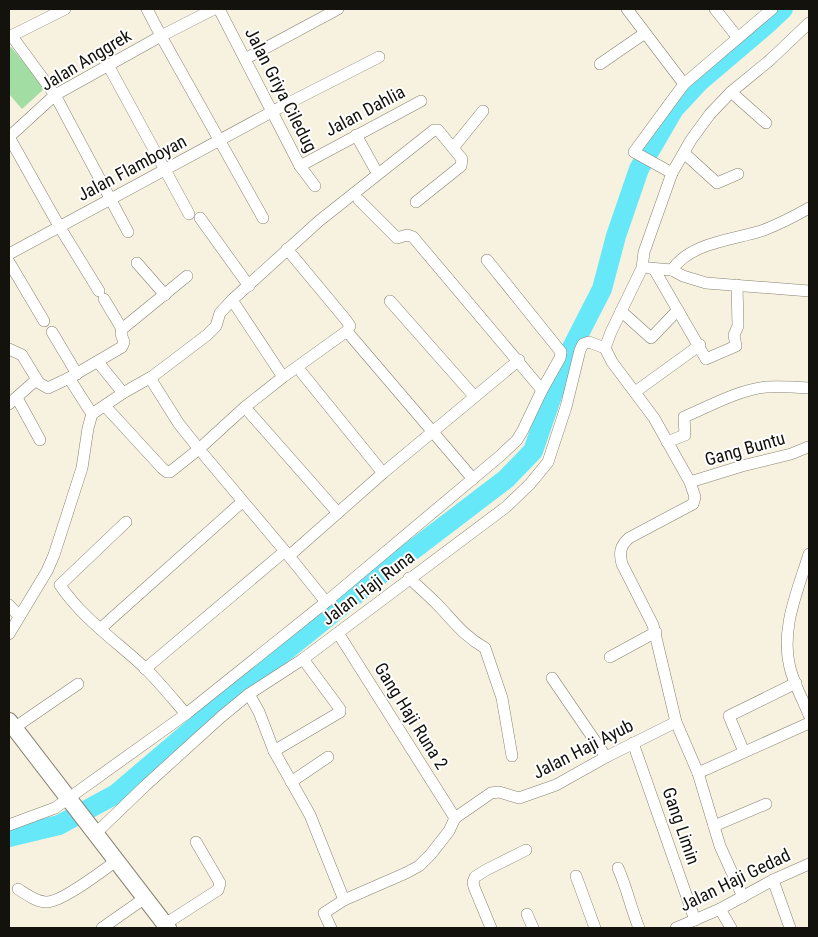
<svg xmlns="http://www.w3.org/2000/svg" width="818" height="937" font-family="'Roboto Condensed',sans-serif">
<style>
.green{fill:#a2dea4}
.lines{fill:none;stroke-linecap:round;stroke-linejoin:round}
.river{stroke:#67e8f9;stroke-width:20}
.minor-casing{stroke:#878372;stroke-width:12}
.secondary-casing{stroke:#878372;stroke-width:18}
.minor{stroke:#fff;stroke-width:11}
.secondary{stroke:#fff;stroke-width:16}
.labels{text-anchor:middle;stroke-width:4;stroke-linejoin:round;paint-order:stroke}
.street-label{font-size:18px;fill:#13120c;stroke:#fff}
</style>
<rect width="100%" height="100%" fill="#f6f2df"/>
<path class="green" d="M11 47 45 88 22 109 9 94V48Z"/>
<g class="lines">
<path class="river" d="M9 837 59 825 116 794 268 665 380 575 506 479 533 451 562 367 602 289 616 236 639 169 674 109 699 82 766 25 783 9"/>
<defs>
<g id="minor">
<path d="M147 9 161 36 263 218"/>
<path d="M219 9 300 166 315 186"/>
<path d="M627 9 684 84"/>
<path d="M715 9 738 38"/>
<path d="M11 35 55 95 128 232"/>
<path d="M9 37 65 9"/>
<path d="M245 59 338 9"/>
<path d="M600 64 645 33"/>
<path d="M108 65 189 214"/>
<path d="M731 92 766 123"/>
<path d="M356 135 375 169"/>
<path d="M9 137 55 95 161 36 214 9"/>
<path d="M9 137 59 226 99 291"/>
<path d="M684 153 717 183 738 174"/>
<path d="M300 166 421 101"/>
<path d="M672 173 634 152 684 84 772 9"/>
<path d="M359 200 397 238 407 235 413 237 542 390"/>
<path d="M416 202 461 166 462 159 453 148"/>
<path d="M200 218 249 286"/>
<path d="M9 254 279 108 379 57"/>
<path d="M9 262 44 321"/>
<path d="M137 263 165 295"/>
<path d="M649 268 672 270 683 276 706 283 809 291"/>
<path d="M654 269 706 359 736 346 734 335 738 326 737 285"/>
<path d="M672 270C690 242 735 240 764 230 779 224 795 216 809 208"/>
<path d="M104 299 122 329"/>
<path d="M232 300 319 221 434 130H438L453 148 483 111"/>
<path d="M390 301 474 396"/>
<path d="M621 311 651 338 678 310"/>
<path d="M52 332 77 374"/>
<path d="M350 335 473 479"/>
<path d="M9 349 22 355 39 383 48 388 69 378 122 347 124 342 121 334 122 329 187 276"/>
<path d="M98 362 123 393"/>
<path d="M302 373 383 473"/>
<path d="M69 378 92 414"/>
<path d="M150 378 179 424 199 449"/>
<path d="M635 392 700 345"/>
<path d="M17 398 40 440"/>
<path d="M9 404 36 380"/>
<path d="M105 406 162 468 167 472H170L199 449 245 407 283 377 347 331 350 326 346 320 287 249"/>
<path d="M249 412 338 513"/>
<path d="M667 442 685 435 684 417C710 406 738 390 766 387 780 386 795 387 809 388"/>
<path d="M204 455 289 556 326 602"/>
<path d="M690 482 742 466 791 454 808 447"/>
<path d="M126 522 60 585C82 618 116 641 145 668 159 682 173 699 186 714"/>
<path d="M809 554C798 590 780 629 790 668 794 684 803 700 809 715"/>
<path d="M289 556 383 473 519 360"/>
<path d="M409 578C419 587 429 596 438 605 454 622 464 636 485 648L502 698 512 756"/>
<path d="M9 605 19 616"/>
<path d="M100 629 242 502"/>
<path d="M338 633 455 818"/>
<path d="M9 634 47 571 54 555 82 468 88 428 92 414 123 393 153 376 207 335 216 326 220 313 232 300 283 377"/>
<path d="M610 657 656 632"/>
<path d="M145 669 285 551"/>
<path d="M552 678 606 757"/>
<path d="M249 694 259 712 274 751 310 815 344 900"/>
<path d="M14 728 78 684"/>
<path d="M633 743 695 920"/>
<path d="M274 751 340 712V709L303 659"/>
<path d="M744 752 729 716 796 683"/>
<path d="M698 773 809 723"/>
<path d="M291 782 328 757"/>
<path d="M9 825 55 808 186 714 326 602 500 456 517 440 523 430 542 390 560 358 561 352 487 260"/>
<path d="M714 826 766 804"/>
<path d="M95 834 146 785 221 717 249 694 303 659 506 507 530 484 548 462 566 407 580 350 583 344 589 342 605 348"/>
<path d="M618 868C627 888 631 909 639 928"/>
<path d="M576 876 595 928"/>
<path d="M773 880 790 928"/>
<path d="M18 889C26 894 36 902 46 902 61 903 102 871 116 861"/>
<path d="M743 897 720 846 698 773 676 722 653 625 622 564C619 553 620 546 629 538L693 504 695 497 690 482 654 418 612 362 605 348 611 332 642 268 644 252 672 173 691 140 710 114 731 92 770 60 809 23"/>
<path d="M720 909 731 928"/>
<path d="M527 914 533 928"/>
<path d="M165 924 218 890 220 883 196 842"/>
<path d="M102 928 145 898"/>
<path d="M331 928 324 913 344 900 406 873 419 866 431 854 449 831 455 818 491 793 499 792 519 798 556 785 606 757 676 722"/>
<path d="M491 928 474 887 473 882 475 877 486 870 526 850"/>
<path d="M676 928 720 909 773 880 809 864"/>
</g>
<path id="secondary" d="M9 721 168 928"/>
</defs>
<use href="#minor" class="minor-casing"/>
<use href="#secondary" class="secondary-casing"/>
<use href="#minor" class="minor"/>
<use href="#secondary" class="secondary"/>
</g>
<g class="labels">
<g class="street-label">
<text transform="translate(86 60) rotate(-31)" y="6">Jalan Anggrek</text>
<text transform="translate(281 90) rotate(63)" y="6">Jalan Griya Ciledug</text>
<text transform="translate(365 111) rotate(-28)" y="6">Jalan Dahlia</text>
<text transform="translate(132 168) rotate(-28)" y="6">Jalan Flamboyan</text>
<text transform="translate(745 449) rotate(-16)" y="6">Gang Buntu</text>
<text transform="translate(368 588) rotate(-37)" y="6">Jalan Haji Runa</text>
<text transform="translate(411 716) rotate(58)" y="6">Gang Haji Runa 2</text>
<text transform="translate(583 749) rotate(-27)" y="6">Jalan Haji Ayub</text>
<text transform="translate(681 826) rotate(71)" y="6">Gang Limin</text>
<text transform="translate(735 880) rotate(-26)" y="6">Jalan Haji Gedad</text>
</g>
</g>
<rect width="818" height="937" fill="none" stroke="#13120c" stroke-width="20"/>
</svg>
